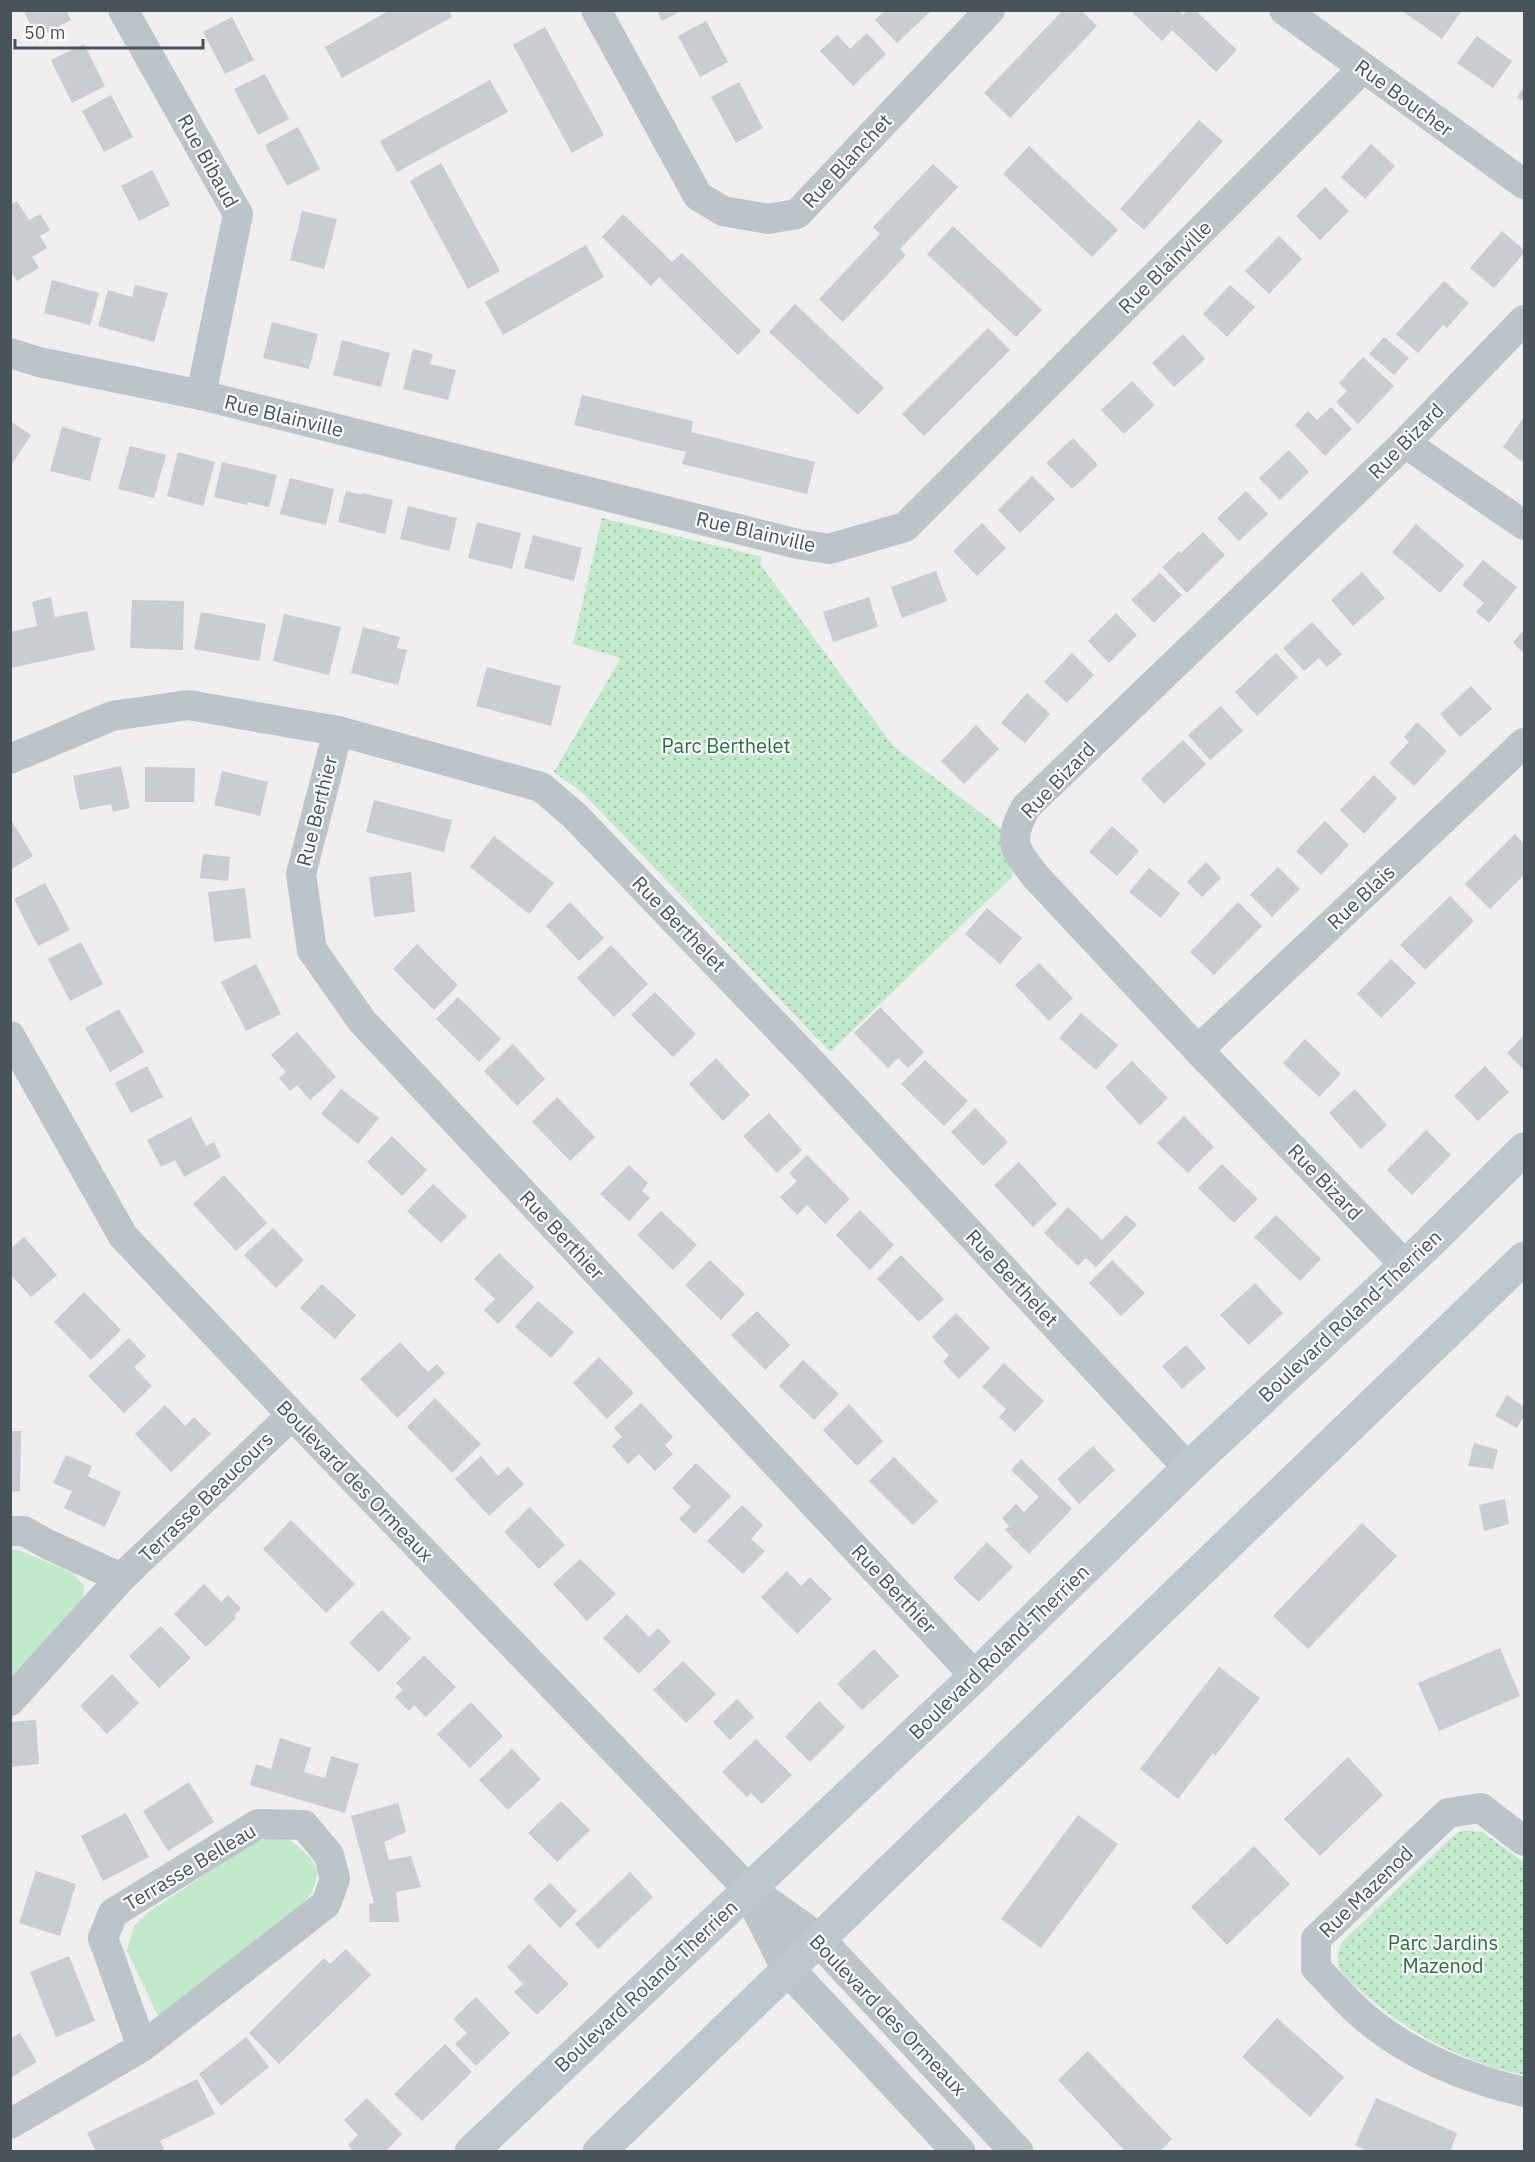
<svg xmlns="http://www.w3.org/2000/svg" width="1535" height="2162" font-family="'IBM Plex Sans',sans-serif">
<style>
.grass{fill:#c1eacb}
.park{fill:url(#park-dots)}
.building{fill:#c9ccd0}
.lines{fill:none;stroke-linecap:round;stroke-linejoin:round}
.minor{stroke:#bbc4c9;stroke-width:30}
.tertiary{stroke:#bbc4c9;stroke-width:33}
.secondary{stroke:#bcc7ce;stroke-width:33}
.labels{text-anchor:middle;stroke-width:4.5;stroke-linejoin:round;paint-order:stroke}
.street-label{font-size:20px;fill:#485459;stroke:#fff}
.park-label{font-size:20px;fill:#21733e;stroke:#fff}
</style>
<defs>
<pattern id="park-dots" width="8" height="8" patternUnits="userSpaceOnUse" patternTransform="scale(1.5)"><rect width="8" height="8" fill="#c1eacb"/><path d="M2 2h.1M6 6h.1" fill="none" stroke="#9fc0a8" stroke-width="1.8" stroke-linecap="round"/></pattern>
</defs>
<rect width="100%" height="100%" fill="#f0eeee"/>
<g class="grass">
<path d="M10 1549 19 1550 73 1573 84 1586 83 1600 10 1683Z"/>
<path d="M273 1838 292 1841 310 1857 318 1872 312 1893 298 1909 158 2016 127 1951 134 1926 147 1913 256 1841Z"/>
</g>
<g class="park">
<path d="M602 518 762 557 760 564 893 746 1006 832V855L1013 876 830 1052 583 793 554 772 621 658 573 644Z"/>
<path d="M1465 1830 1482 1832 1524 1862V2075C1464 2063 1408 2033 1362 1992 1355 1985 1344 1978 1340 1969 1336 1959 1338 1952 1342 1942L1455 1834Z"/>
</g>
<g class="building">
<path d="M23 10H66L71 20 37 38Z"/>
<path d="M390 10H449L452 17 342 78 325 47Z"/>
<path d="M657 10H683L662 21Z"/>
<path d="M886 10H932L897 43 875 20Z"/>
<path d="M1063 10H1081L1097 26 1010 118 984 93Z"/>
<path d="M1130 10H1178L1183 15 1188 10H1195L1237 50 1216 72 1172 30 1162 41Z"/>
<path d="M1401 10H1462L1442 39Z"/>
<path d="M232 17 254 60 225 74 203 32Z"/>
<path d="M706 21 728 62 700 77 678 36Z"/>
<path d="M545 27 604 135 572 153 513 45Z"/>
<path d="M867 33 886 54 853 86 820 51 837 35 850 49Z"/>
<path d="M1477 36 1512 61 1493 88 1457 63Z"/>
<path d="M84 44 105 86 72 103 51 60Z"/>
<path d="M265 74 289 119 258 135 234 89Z"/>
<path d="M490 80 508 112 397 172 380 141Z"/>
<path d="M739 82 763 128 736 143 711 97Z"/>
<path d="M1524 87V102L1517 97Z"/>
<path d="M111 95 133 137 104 152 82 111Z"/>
<path d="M1199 120 1223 141 1144 230 1120 209Z"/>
<path d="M298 127 320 169 287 186 265 145Z"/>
<path d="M1371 144 1395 166 1365 199 1341 177Z"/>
<path d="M1029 146 1118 230 1092 257 1003 174Z"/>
<path d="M441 163 500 271 468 289 410 181Z"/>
<path d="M933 164 958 187 900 249 906 255 843 322 819 299 880 234 873 227Z"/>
<path d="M152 170 170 205 139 221 121 186Z"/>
<path d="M1325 187 1349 211 1320 240 1296 216Z"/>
<path d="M17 201 29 220 40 214 50 230 40 236 47 248 32 257 39 268 17 281 10 271V205Z"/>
<path d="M302 211 337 219 324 269 290 260Z"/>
<path d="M623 214 672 262 682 253 761 331 738 355 659 277 651 286 602 237Z"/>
<path d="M953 226 1042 310 1016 337 927 254Z"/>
<path d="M1502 231 1524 250V253L1494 288 1470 268Z"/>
<path d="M1279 236 1302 259 1269 294 1245 271Z"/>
<path d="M586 245 604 277 503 335 485 302Z"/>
<path d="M52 280 99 293 90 325 44 313Z"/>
<path d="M1444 281 1469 303 1447 328 1443 325 1418 353 1396 334Z"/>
<path d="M135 285 168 293 154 342 98 326 108 290 132 297Z"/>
<path d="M1230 285 1255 307 1227 337 1203 314Z"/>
<path d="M795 304 884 388 858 415 769 332Z"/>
<path d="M272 322 318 334 309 369 263 358Z"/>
<path d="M988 328 1010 350 924 436 902 414Z"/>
<path d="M1183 334 1205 359 1174 387 1152 363Z"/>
<path d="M1384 337 1409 358 1394 375 1369 354Z"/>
<path d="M342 340 390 353 381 387 333 375Z"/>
<path d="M413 349 433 354 430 364 456 370 448 400 403 389Z"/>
<path d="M1363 357 1394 386 1358 424 1336 402 1347 391 1339 383Z"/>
<path d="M1132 381 1155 405 1124 434 1101 410Z"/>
<path d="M582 395 693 421 691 432 815 462 807 494 682 464 686 452 574 425Z"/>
<path d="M1331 407 1352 429 1325 456 1295 425 1308 411 1317 420Z"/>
<path d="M1524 417V463L1503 447Z"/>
<path d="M10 421 31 435 10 467Z"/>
<path d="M62 427 101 438 90 481 50 471Z"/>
<path d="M1073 438 1098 465 1072 489 1046 463Z"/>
<path d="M130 446 166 455 154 498 118 489Z"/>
<path d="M1289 450 1309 472 1280 500 1259 478Z"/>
<path d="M178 452 215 462 203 506 167 496Z"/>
<path d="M222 462 277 475 269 507 248 502 247 505 214 497Z"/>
<path d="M1032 476 1055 499 1020 533 998 510Z"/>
<path d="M290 478 334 489 326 525 280 514Z"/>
<path d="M346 491 362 495V493L393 500 385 534 338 522Z"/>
<path d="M1246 491 1268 514 1239 541 1217 518Z"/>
<path d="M408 506 457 518 449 551 400 539Z"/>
<path d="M477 522 521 533 512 569 468 558Z"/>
<path d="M982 523 1006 548 977 576 953 551Z"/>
<path d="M1416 524 1464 565 1440 593 1392 552Z"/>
<path d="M1203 532 1225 555 1187 593 1162 567 1179 551 1181 553Z"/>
<path d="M533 535 582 548 574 581 524 568Z"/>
<path d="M1483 560 1517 587 1489 623 1476 612 1484 603 1462 585Z"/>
<path d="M936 571 947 601 902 618 891 587Z"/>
<path d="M1362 572 1385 598 1353 626 1331 600Z"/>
<path d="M1160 573 1182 595 1154 623 1131 600Z"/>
<path d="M51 597 55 617 87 611 95 650 10 668V632L37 626 32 602Z"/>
<path d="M869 597 878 627 833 642 823 612Z"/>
<path d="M132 600 184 601 183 650 130 648Z"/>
<path d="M201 612 266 624 259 661 194 649Z"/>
<path d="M1116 613 1137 635 1109 663 1088 641Z"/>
<path d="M284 614 341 627 329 675 273 661Z"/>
<path d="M1312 622 1342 654 1327 667 1319 658 1304 671 1283 648Z"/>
<path d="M363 627 400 637 397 648 407 650 398 685 351 673Z"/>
<path d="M1524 630V654L1513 642Z"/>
<path d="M1072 653 1094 675 1067 703 1044 682Z"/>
<path d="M1276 653 1298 677 1257 716 1235 692Z"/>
<path d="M487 667 561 686 551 726 476 706Z"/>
<path d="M1471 686 1492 709 1460 737 1440 714Z"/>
<path d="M1027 693 1050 714 1025 743 1001 723Z"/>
<path d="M1221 706 1243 731 1210 760 1188 735Z"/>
<path d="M1417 722 1447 751 1414 786 1389 763 1409 742 1404 737Z"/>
<path d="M976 725 999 749 964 784 941 761Z"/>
<path d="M1183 740 1206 764 1164 804 1141 779Z"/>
<path d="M121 766 130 808 113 812 111 804 80 810 73 776Z"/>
<path d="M145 767 195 768 194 802H145Z"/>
<path d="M222 771 268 782 260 816 214 805Z"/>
<path d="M1374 775 1397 798 1364 834 1340 810Z"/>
<path d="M374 800 452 820 444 852 366 832Z"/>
<path d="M10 818 33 856 10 870Z"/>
<path d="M1325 821 1349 845 1321 875 1296 851Z"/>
<path d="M1112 826 1139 851 1117 876 1089 852Z"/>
<path d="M1515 834 1524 844V875L1490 909 1465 884Z"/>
<path d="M494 836 554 883 529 914 470 867Z"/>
<path d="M203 854 230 857 228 881 200 878Z"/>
<path d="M1206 862 1221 878 1202 897 1187 882Z"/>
<path d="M1278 867 1300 889 1272 917 1250 895Z"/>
<path d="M1149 868 1180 893 1161 918 1129 892Z"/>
<path d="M411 872 415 912 374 917 369 877Z"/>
<path d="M45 883 70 930 38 946 14 899Z"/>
<path d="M245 888 251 938 214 942 208 892Z"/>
<path d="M1450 896 1474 921 1425 970 1400 945Z"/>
<path d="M570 902 604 938 579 961 546 926Z"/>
<path d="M1238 902 1262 926 1214 975 1190 952Z"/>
<path d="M987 908 1022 938 1000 964 965 934Z"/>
<path d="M81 942 103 984 70 1001 48 959Z"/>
<path d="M417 944 458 985 434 1010 393 969Z"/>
<path d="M611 945 648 984 614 1017 577 978Z"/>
<path d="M1391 959 1416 983 1381 1018 1357 994Z"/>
<path d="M1039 963 1073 998 1049 1021 1015 985Z"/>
<path d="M256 964 281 1014 246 1031 221 982Z"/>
<path d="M655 992 696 1034 673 1057 631 1015Z"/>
<path d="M458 997 501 1039 479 1062 436 1019Z"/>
<path d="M880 1007 924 1052 908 1068 898 1058 888 1068 854 1033Z"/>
<path d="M119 1009 144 1052 110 1072 85 1028Z"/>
<path d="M1081 1013 1118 1045 1096 1070 1059 1038Z"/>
<path d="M297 1032 336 1077 310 1100 297 1085 290 1091 279 1078 286 1072 271 1055Z"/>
<path d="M1524 1035V1070L1507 1053Z"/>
<path d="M1305 1039 1341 1074 1319 1097 1283 1063Z"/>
<path d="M513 1044 545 1079 517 1106 484 1071Z"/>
<path d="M716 1058 750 1095 723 1121 689 1084Z"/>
<path d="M925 1060 968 1101 944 1126 901 1084Z"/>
<path d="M1132 1061 1168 1098 1140 1125 1105 1087Z"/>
<path d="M147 1066 163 1097 131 1113 115 1083Z"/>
<path d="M1485 1066 1509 1092 1478 1121 1454 1096Z"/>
<path d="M341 1089 379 1118 358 1144 321 1114Z"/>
<path d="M1355 1089 1387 1125 1361 1149 1329 1113Z"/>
<path d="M557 1097 595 1137 570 1161 532 1122Z"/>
<path d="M975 1108 1008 1142 983 1166 951 1132Z"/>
<path d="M769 1113 802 1150 777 1173 743 1136Z"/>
<path d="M1184 1116 1214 1147 1188 1173 1157 1143Z"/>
<path d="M191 1117 206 1146 214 1142 221 1157 184 1177 175 1160 161 1167 147 1140Z"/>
<path d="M1426 1130 1451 1155 1412 1195 1387 1170Z"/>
<path d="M392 1136 427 1170 402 1196 367 1162Z"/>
<path d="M807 1155 850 1199 825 1224 807 1205 797 1215 780 1197 797 1181 789 1173Z"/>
<path d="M1019 1162 1057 1204 1033 1227 994 1185Z"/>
<path d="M1222 1164 1258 1199 1234 1223 1198 1188Z"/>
<path d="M629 1165 648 1183 642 1191 650 1198 629 1221 600 1194Z"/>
<path d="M224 1175 267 1223 236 1251 193 1204Z"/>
<path d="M433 1184 467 1216 441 1243 407 1211Z"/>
<path d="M1068 1207 1102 1240 1126 1215 1137 1225 1096 1267 1086 1258 1078 1266 1044 1233Z"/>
<path d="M860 1210 894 1245 870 1270 836 1235Z"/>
<path d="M661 1211 697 1245 673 1270 637 1235Z"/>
<path d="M1276 1215 1321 1259 1300 1281 1254 1237Z"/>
<path d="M273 1228 304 1260 276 1288 244 1255Z"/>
<path d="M24 1237 57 1275 31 1297 10 1274V1249Z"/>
<path d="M499 1253 534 1287 498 1324 484 1310 495 1299 474 1279Z"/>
<path d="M901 1255 944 1299 919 1322 877 1279Z"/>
<path d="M710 1260 745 1294 721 1320 685 1285Z"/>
<path d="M1112 1260 1145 1293 1121 1316 1089 1283Z"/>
<path d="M1255 1283 1283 1313 1249 1345 1220 1315Z"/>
<path d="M322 1284 356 1315 335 1339 300 1308Z"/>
<path d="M84 1292 121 1330 91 1360 54 1322Z"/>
<path d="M538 1301 574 1332 551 1358 515 1327Z"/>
<path d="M757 1311 790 1345 765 1370 731 1335Z"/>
<path d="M956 1313 990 1348 959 1379 943 1362 949 1355 932 1337Z"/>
<path d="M129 1338 146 1356 134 1367 152 1386 124 1413 88 1376Z"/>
<path d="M400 1342 428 1372 437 1364 445 1373 397 1418 360 1379Z"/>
<path d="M1186 1345 1206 1368 1182 1389 1162 1366Z"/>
<path d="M599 1357 634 1393 607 1419 573 1383Z"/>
<path d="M803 1360 839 1394 814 1420 779 1386Z"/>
<path d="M1004 1363 1044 1401 1015 1432 999 1417 1006 1409 982 1387Z"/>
<path d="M1507 1395 1524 1407V1416L1517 1428 1495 1416Z"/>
<path d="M435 1398 481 1444 452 1473 407 1427Z"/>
<path d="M641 1403 673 1437 665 1445 673 1454 655 1471 639 1454 628 1464 612 1446 622 1437 614 1428Z"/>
<path d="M849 1404 883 1441 857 1466 823 1430Z"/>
<path d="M165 1405 185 1426 194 1417 211 1434 171 1472 135 1434Z"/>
<path d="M10 1431H21L20 1491 10 1492Z"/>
<path d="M1474 1443 1498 1450 1493 1469 1468 1466Z"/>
<path d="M1093 1446 1115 1470 1079 1504 1057 1479Z"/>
<path d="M66 1455 92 1466 88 1476 121 1492 105 1527 64 1508 72 1491 53 1483Z"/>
<path d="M481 1456 498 1476 508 1467 524 1484 489 1516 455 1479Z"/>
<path d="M894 1457 938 1501 913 1525 869 1481Z"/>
<path d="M1021 1459 1072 1509 1029 1554 1005 1530 1009 1526 1002 1518 1016 1504 1024 1512 1039 1497 1011 1470Z"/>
<path d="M696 1463 731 1496 695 1534 679 1519 691 1507 672 1488Z"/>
<path d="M1505 1499 1509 1524 1484 1531 1479 1505Z"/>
<path d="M742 1505 763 1525 751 1539 765 1551 743 1574 707 1541Z"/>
<path d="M530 1507 565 1545 539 1569 504 1532Z"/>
<path d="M291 1520 355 1584 326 1613 263 1549Z"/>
<path d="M1362 1523 1397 1556 1308 1649 1273 1616Z"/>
<path d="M987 1542 1013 1567 979 1602 953 1578Z"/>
<path d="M580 1559 616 1594 587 1621 553 1584Z"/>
<path d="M787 1571 801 1586 810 1577 832 1599 797 1634 761 1597Z"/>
<path d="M204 1584 221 1602 228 1595 241 1608 234 1616 236 1618 206 1647 174 1614Z"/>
<path d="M382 1610 411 1638 379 1672 349 1643Z"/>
<path d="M627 1614 649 1637 658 1628 671 1642 639 1674 603 1638Z"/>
<path d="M161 1626 191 1658 159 1688 129 1656Z"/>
<path d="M1500 1648 1520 1696 1439 1731 1418 1683Z"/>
<path d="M874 1649 899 1676 862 1710 837 1684Z"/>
<path d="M424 1655 456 1687 426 1717 414 1705 409 1711 395 1697 403 1690 396 1683Z"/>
<path d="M683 1661 716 1694 686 1723 653 1690Z"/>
<path d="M1219 1667 1260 1698 1215 1756 1213 1753 1178 1799 1140 1769Z"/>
<path d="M112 1674 139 1703 107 1734 80 1706Z"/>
<path d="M737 1699 754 1717 730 1740 713 1722Z"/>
<path d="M819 1701 845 1727 810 1762 785 1737Z"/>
<path d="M471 1702 503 1736 470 1768 437 1734Z"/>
<path d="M36 1720 39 1764 10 1767V1722Z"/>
<path d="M280 1738 311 1748 304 1772 325 1778 331 1756 359 1764 345 1813 250 1785 256 1764 271 1769Z"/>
<path d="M756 1739 792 1775 762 1804 751 1793 747 1797 722 1772Z"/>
<path d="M512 1749 541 1779 508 1810 479 1780Z"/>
<path d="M1348 1757 1383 1795 1320 1856 1284 1819Z"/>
<path d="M189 1782 214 1822 168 1851 143 1811Z"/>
<path d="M561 1801 590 1830 557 1862 528 1833Z"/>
<path d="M398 1803 406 1832 384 1842 389 1860 411 1856 421 1887 396 1892 399 1922H370L369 1904 374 1903 351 1816Z"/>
<path d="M126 1813 149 1857 103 1881 81 1836Z"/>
<path d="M1078 1815 1118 1844 1041 1948 1001 1919Z"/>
<path d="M1254 1846 1290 1884 1227 1945 1191 1907Z"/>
<path d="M36 1871 76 1884 60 1936 19 1923Z"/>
<path d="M630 1872 653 1897 598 1949 575 1924Z"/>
<path d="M550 1883 577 1911 560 1928 533 1899Z"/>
<path d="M529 1944 569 1984 537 2015 514 1992 523 1984 507 1967Z"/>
<path d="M346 1949 371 1975 279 2064 249 2033 324 1958 330 1964Z"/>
<path d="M69 1956 95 2021 56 2037 30 1972Z"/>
<path d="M476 1997 510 2033 476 2066 455 2044 467 2033 453 2019Z"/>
<path d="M1277 2018 1344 2077 1310 2117 1242 2057Z"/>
<path d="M20 2033 37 2062 10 2078V2039Z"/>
<path d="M246 2037 269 2067 221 2106 199 2074Z"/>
<path d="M445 2044 472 2072 422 2121 394 2094Z"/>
<path d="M1088 2051 1172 2139 1159 2152H1126L1058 2080Z"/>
<path d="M197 2079 215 2114 160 2141 165 2152H96L87 2133Z"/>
<path d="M367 2098 402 2134 385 2152H354L348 2145 358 2135 344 2120Z"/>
<path d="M1376 2098 1457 2133 1450 2152H1370L1355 2145Z"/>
</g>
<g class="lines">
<g class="minor">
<path d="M123 10 238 214 201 395"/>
<path d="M596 10 698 196 723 211 768 219 797 214 990 10"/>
<path d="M1284 10 1524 184"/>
<path d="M10 353 39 362 201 395 798 544 829 549 905 527 1363 68"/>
<path d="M1405 443 1524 525"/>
<path d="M338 731 301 874 312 950 362 1021 975 1676"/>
<path d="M10 759 112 716 188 705 338 731 541 787 574 815 806 1057 1188 1468"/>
<path d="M10 1036 123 1236 292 1415 749 1890"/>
<path d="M1198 1050 1524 743"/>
<path d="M1405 1265 1198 1050 1037 878C1014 849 1007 842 1026 807L1405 443 1524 320"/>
<path d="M10 1531H24L47 1544 121 1578"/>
<path d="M10 1701 121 1578 292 1415"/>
<path d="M1524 1841 1481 1808 1448 1813 1316 1939V1968C1333 1985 1349 2005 1368 2020 1413 2057 1468 2079 1524 2092"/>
<path d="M10 2124 142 2047 326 1904 335 1879 329 1855 304 1825 258 1824 113 1913 103 1938 142 2047"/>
</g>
<g class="tertiary">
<path d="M749 1890 819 1940 1017 2152"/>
<path d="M749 1891 788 1969 959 2152"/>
</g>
<g class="secondary">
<path d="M471 2152 975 1676 1188 1468 1425 1247 1524 1149"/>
<path d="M599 2152 1524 1258"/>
</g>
</g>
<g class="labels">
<g class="street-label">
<text transform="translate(1404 98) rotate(36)" y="7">Rue Boucher</text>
<text transform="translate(208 161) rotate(61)" y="7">Rue Bibaud</text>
<text transform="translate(847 161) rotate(-47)" y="7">Rue Blanchet</text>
<text transform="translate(1165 267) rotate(-45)" y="7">Rue Blainville</text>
<text transform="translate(284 416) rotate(14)" y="7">Rue Blainville</text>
<text transform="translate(1406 441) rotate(-45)" y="7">Rue Bizard</text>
<text transform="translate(756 532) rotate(13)" y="7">Rue Blainville</text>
<text transform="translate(1058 780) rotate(-46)" y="7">Rue Bizard</text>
<text transform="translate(317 811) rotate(-76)" y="7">Rue Berthier</text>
<text transform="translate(1361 897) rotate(-43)" y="7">Rue Blais</text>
<text transform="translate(679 924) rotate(46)" y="7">Rue Berthelet</text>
<text transform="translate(1325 1182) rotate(46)" y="7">Rue Bizard</text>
<text transform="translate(562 1235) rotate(47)" y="7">Rue Berthier</text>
<text transform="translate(1012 1278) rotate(47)" y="7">Rue Berthelet</text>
<text transform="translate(1350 1316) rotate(-43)" y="7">Boulevard Roland-Therrien</text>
<text transform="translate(355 1481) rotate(46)" y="7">Boulevard des Ormeaux</text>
<text transform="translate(206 1497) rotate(-44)" y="7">Terrasse Beaucours</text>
<text transform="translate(894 1589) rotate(47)" y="7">Rue Berthier</text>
<text transform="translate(999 1652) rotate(-44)" y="7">Boulevard Roland-Therrien</text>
<text transform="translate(190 1867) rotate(-31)" y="7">Terrasse Belleau</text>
<text transform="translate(1366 1892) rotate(-44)" y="7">Rue Mazenod</text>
<text transform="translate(646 1986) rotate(-43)" y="7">Boulevard Roland-Therrien</text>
<text transform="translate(888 2015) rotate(46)" y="7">Boulevard des Ormeaux</text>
</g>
<g class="park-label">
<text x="726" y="753">Parc Berthelet</text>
<text x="1443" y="1950">Parc Jardins<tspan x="1443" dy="23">Mazenod</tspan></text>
</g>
</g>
<rect width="1535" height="2162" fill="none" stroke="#485459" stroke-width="24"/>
<path d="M15 39v9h188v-9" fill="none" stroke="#485459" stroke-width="3"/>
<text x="24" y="39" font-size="18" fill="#485459" stroke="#ffffff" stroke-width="4.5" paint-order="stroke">50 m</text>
</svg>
